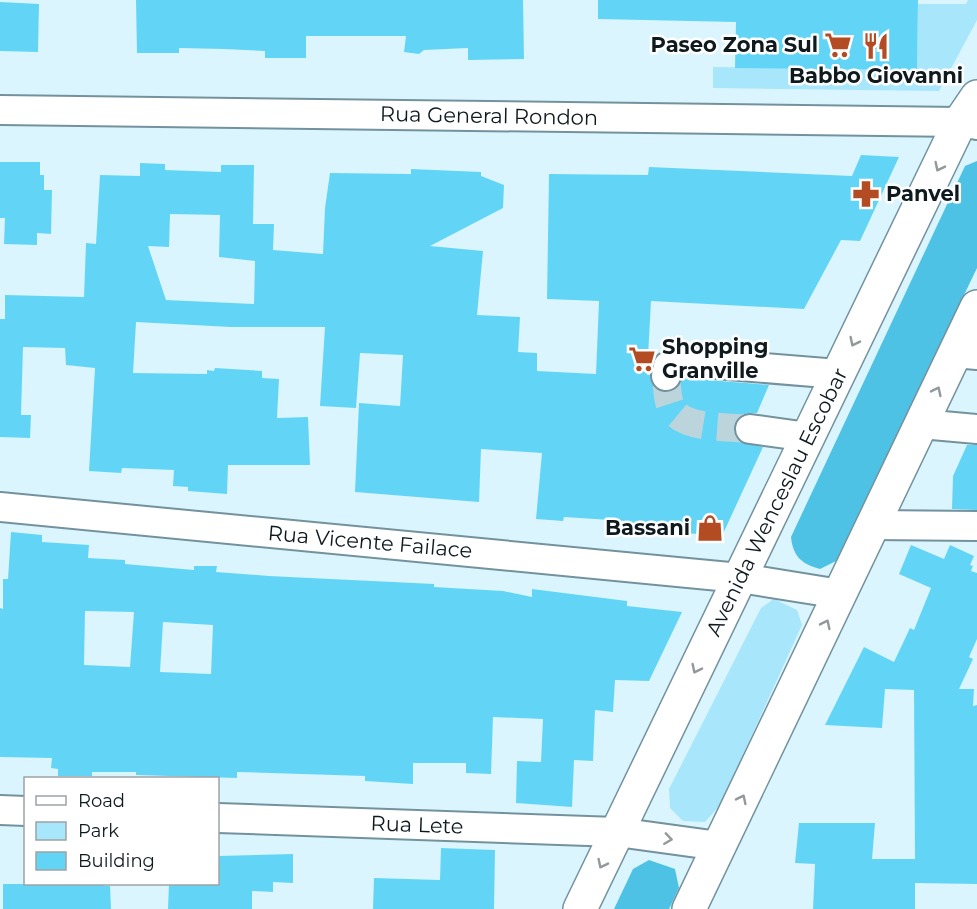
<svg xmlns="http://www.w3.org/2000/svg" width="977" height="909" font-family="Montserrat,sans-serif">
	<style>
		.green { fill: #a7e6fb }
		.forest { fill: #4dc2e4 }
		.building { fill: #62d5f7; fill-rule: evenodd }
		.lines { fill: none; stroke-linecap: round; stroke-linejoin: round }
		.minor-tunnel { stroke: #bcd4dc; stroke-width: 28; stroke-dasharray: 28 14; stroke-linecap: butt }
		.minor-casing { stroke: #73929d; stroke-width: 32 }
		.major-casing { stroke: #73929d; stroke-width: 36 }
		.minor { stroke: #fff; stroke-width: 28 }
		.major { stroke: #fff; stroke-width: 33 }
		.oneway { stroke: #93989a }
		.labels { text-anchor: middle; stroke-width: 5; stroke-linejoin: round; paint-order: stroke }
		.poi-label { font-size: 21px; font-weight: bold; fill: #0e1a1e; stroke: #fff; text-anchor: end }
		.street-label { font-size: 21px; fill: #0e1a1e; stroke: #fff }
	</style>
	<rect width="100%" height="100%" fill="#dbf5fe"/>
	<!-- green -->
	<g class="green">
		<polygon points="968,0 977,0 977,20 939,91 713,88 713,67 917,70 918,4 966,4"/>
		<polygon points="774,599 797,610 802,625 720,805 705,822 683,821 670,808 669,789 761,608"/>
	</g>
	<!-- forest -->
	<g class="forest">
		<path d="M 977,161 L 977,268 L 836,561 L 820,569 C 802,564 793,557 791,537 L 965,166 Z"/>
		<polygon points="649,860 675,869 679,888 669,909 614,909 633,869"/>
	</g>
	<!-- building -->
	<g class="building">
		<polygon points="136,0 523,0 524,59 468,60 468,48 424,50 419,54 404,52 406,36 306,36 306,58 265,58 265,51 224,49 179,48 179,53 137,53"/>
		<polygon points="598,0 918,0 917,70 735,68 736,22 598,19"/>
		<polygon points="0,2 39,4 38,52 0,51"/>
		<path d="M 861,155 L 899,157 L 860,241 L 841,240 L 804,309 L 651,301 L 647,375 L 650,375 L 656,389 L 663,392 L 672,391 L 679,386 L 682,378 L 769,385 L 757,413 L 743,414 L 734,426 L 735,435 L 740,442 L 763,447 L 722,536 L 623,528 L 626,521 L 564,517 L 563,521 L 536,519 L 542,453 L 481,449 L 479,502 L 355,492 L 359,403 L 400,406 L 403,355 L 360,353 L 356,408 L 320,406 L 325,327 L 231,327 L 136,322 L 133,373 L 207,374 L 207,370 L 214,371 L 215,368 L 262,371 L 262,378 L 279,379 L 277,418 L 308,417 L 310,465 L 228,465 L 227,494 L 188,491 L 188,487 L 173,486 L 174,470 L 122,468 L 121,473 L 89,471 L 95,368 L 66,365 L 65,348 L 23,347 L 21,415 L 31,415 L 30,438 L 0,437 L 0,319 L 5,319 L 5,295 L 84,297 L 86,243 L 96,244 L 100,175 L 140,176 L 140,163 L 165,164 L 165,170 L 221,172 L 221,165 L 254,165 L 253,224 L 274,224 L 273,250 L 323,254 L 325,208 L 330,173 L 411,174 L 411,169 L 481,172 L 481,176 L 504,185 L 503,208 L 430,246 L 483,251 L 477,315 L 520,317 L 518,352 L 537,353 L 537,371 L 596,374 L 599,301 L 547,299 L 549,174 L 648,175 L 649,167 L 852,176 ZM 170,214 L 220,215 L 219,257 L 255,261 L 254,304 L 166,300 L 148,246 L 169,247 Z"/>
		<polygon points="0,162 40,162 40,175 44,175 44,190 52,190 51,234 37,233 37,245 4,244 5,218 0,218"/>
		<polygon points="967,445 977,445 977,510 952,509 953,476"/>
		<path d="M 11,532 L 42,535 L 42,542 L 89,545 L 88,558 L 125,560 L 125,564 L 194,570 L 194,566 L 217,566 L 216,572 L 269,576 L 434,584 L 434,587 L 503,591 L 532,597 L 532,589 L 627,601 L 627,606 L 682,612 L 649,681 L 615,680 L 613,712 L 595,710 L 593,761 L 574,760 L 572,807 L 516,803 L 517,761 L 541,762 L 543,719 L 493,717 L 491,774 L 466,773 L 466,763 L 413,763 L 413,784 L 365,781 L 365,776 L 237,772 L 237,778 L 136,775 L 136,772 L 92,772 L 92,776 L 58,776 L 58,769 L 51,768 L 52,758 L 0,757 L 0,608 L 3,609 L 3,579 L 8,579 ZM 85,611 L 134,612 L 130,667 L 84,665 ZM 163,622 L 213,625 L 211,674 L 160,672 Z"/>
		<polygon points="911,545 944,559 950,545 974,556 970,565 973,566 971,571 977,573 977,639 969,657 973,659 959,689 974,689 973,706 977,705 977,884 915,883 915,909 813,909 815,864 795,863 799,823 875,823 872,859 915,859 914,690 885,689 882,728 825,725 864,647 894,662 910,628 914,630 931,588 899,574"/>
		<polygon points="441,848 495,850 494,909 373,909 374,878 440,880"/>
		<polygon points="293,854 293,883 273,882 273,892 252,891 252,909 168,909 169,884 218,884 218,856"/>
		<polygon points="3,884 104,884 104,886 110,886 111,909 3,909"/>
	</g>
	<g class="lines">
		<!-- minor-tunnel -->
		<path class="minor-tunnel" d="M 666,376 C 667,385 667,401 672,409 C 685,430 727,426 750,429"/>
		<defs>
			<g id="minor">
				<polyline points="0,110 960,122 977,125"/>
				<polyline points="955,353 977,355"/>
				<polyline points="666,376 668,366 678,361 838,374"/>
				<polyline points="921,424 977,429"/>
				<polyline points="750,429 808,437"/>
				<polyline points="0,507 740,578 840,594"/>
				<polyline points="873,525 977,526"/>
				<polyline points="0,810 26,811"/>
				<polyline points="218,818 617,832 719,846"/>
			</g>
			<g id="major">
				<polyline points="580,909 960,122 977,97"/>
				<polyline points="689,909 977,307"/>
			</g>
		</defs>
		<!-- minor casing -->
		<use href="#minor" class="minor-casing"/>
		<!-- major casing -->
		<use href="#major" class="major-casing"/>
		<!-- minor -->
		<use href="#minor" class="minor"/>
		<!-- major -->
		<use href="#major" class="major"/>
	</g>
	<!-- one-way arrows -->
	<defs><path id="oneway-chevron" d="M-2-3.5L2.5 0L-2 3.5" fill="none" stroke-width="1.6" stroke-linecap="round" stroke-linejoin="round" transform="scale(1.5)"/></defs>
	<g class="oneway">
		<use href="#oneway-chevron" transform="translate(939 167) rotate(116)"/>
		<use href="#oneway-chevron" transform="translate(854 342) rotate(116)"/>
		<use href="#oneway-chevron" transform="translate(937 391) rotate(-64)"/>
		<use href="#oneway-chevron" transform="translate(826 624) rotate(-64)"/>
		<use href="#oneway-chevron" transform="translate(696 669) rotate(116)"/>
		<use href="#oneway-chevron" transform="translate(742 799) rotate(-64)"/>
		<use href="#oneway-chevron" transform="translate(668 839) rotate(8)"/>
		<use href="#oneway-chevron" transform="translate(602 864) rotate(116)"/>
	</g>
	<!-- icons -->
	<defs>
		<symbol id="supermarket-bare" viewBox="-9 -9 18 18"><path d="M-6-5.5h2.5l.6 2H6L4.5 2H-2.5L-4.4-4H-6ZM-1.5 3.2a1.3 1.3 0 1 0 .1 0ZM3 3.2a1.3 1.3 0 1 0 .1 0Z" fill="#b34c23" stroke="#fff" stroke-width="2.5" paint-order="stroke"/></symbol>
		<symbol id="restaurant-bare" viewBox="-9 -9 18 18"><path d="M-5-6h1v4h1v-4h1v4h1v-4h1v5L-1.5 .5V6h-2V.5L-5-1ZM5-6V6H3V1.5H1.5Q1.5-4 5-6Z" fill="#b34c23" stroke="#fff" stroke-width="2.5" paint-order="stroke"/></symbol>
		<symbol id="pharmacy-bare" viewBox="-9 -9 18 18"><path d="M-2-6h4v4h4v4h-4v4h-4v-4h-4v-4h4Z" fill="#b34c23" stroke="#fff" stroke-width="2.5" paint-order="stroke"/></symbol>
		<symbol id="shop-bare" viewBox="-9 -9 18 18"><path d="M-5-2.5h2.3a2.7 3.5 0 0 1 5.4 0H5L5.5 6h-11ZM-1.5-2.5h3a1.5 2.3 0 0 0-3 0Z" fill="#b34c23" stroke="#fff" stroke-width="2.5" paint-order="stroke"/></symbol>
	</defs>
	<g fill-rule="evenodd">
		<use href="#supermarket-bare" x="819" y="26" width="38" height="38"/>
		<use href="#restaurant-bare" x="857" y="27" width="38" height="38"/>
		<use href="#pharmacy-bare" x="847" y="175" width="38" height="38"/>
		<use href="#supermarket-bare" x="623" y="340" width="38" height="38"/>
		<use href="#shop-bare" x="691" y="509" width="38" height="38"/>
	</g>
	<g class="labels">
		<!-- poi labels -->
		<g class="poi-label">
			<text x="818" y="52">Paseo Zona Sul</text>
			<text x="876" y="83" text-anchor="middle">Babbo Giovanni</text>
			<text x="886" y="201" text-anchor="start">Panvel</text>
			<text x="662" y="354" text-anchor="start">Shopping<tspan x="662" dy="24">Granville</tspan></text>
			<text x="690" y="535">Bassani</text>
		</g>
		<!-- street labels -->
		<g class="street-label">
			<text transform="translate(489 116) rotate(1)" y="7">Rua General Rondon</text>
			<text transform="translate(777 502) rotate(-64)" y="7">Avenida Wenceslau Escobar</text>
			<text transform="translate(370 542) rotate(5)" y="7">Rua Vicente Failace</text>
			<text transform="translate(417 825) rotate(2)" y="7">Rua Lete</text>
		</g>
	</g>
	<!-- legend -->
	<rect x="24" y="777" width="195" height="108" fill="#ffffff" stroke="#9fa3a5" stroke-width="1.5"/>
	<rect x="36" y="796" width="30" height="9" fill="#ffffff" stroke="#9fa3a5" stroke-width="1.5"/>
	<text x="78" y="807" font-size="18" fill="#0e1a1e">Road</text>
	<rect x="36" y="822" width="30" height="18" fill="#a7e6fb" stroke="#9fa3a5" stroke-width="1.5"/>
	<text x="78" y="837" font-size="18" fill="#0e1a1e">Park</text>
	<rect x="36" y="852" width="30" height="18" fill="#62d5f7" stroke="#9fa3a5" stroke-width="1.5"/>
	<text x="78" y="867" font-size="18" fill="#0e1a1e">Building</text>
</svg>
